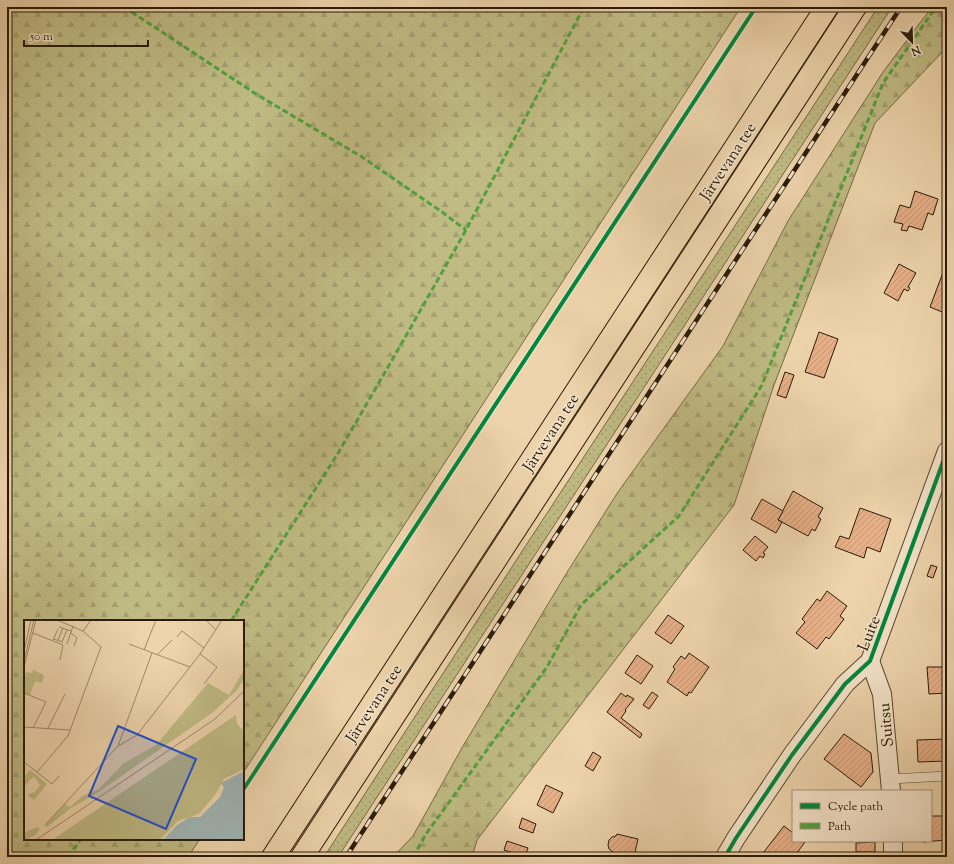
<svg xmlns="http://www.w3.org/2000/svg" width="954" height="864" font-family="'Sorts Mill Goudy',serif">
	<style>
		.grass { fill: url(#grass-dots); stroke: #746b46 }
		.forest { fill: url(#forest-firs); stroke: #746b46 }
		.building { fill: url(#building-hatch); stroke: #291b08 }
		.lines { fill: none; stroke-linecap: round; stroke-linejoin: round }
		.service-casing { stroke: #5a4931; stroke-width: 10 }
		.minor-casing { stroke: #5a4931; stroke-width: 20 }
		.trunk-casing { stroke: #291b08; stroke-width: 24 }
		.service { stroke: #f4e3c9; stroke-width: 9 }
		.minor { stroke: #f4e3c9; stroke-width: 18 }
		.trunk { stroke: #eed4ac; stroke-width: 22 }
		.rail-casing { stroke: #291b08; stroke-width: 4.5 }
		.rail { stroke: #f4e3c9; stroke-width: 3; stroke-dasharray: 9; stroke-linecap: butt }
		.quiet { stroke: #51a13e; stroke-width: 3; stroke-dasharray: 6 3; stroke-linecap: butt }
		.cycleway-casing { stroke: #f4e3c9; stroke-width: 6 }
		.cycleway { stroke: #00873e; stroke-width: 4 }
		.labels { text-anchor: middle; stroke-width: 3; stroke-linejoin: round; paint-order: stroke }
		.street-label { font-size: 16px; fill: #291b08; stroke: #f4e3c9 }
		.inset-road { fill: none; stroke: #9f8a6a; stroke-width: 1 }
		.view { fill: #1d4ed8; fill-opacity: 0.15; stroke: #1d4ed8; stroke-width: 2 }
		.inset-edge { fill: none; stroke: #291b08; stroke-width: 2 }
	</style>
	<defs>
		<pattern id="grass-dots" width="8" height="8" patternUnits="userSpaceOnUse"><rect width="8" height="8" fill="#c0bb84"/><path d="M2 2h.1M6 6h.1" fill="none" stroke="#a5a070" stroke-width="1.8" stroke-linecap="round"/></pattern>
		<pattern id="forest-firs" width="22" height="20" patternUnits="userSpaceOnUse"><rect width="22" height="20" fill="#c0bb84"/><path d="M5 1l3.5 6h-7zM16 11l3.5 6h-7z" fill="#a5a070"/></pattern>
		<pattern id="building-hatch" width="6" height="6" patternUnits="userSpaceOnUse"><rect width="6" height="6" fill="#e6b089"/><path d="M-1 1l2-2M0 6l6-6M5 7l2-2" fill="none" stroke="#c59775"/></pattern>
	</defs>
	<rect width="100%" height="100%" fill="#eed4ac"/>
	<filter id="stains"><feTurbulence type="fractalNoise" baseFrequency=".005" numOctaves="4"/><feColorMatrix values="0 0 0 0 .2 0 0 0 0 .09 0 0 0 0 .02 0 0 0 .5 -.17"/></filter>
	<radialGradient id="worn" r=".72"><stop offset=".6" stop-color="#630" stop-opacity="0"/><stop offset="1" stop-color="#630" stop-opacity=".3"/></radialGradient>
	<!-- grass -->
	<polygon class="grass" points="878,7 892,7 338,857 324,857 521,553"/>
	<!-- forest -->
	<g class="forest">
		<polygon points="7,7 741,7 243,773 243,621 25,621 25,839 200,839 188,857 7,857"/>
		<polygon points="932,7 947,7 947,47 875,123 774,385 734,505 477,840 472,857 393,857 413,836 463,746 566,574 618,492 723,346 788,221 883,72"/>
	</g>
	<!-- building -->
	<g class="building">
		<polygon points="915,191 938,199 933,215 928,213 922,230 909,226 907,231 901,230 903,224 894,222 900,205 910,208"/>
		<polygon points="947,262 947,314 930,307"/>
		<polygon points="899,264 916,273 908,287 910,288 908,291 904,289 898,301 884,293"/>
		<polygon points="819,332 838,339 824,378 805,372"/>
		<polygon points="785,372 794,375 786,398 777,395"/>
		<polygon points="793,491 823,508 818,517 821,519 815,531 812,529 808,536 778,520"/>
		<polygon points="762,499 783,511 778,520 782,522 776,533 751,519"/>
		<polygon points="860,508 891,519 880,552 867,547 864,558 835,547 840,536 849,539"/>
		<polygon points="755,536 768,547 763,553 765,554 763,558 760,556 756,561 743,550"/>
		<polygon points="931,565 937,567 933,578 927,576"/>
		<polygon points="827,591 847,606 840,616 844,619 829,639 826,637 817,649 796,633 805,622 802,619 817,599 820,601"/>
		<polygon points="668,615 684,626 671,644 655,633"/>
		<polygon points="689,653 709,667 691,693 689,692 687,696 667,682 675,669 673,667 681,656 685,659"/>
		<polygon points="637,655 653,666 641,684 625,673"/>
		<polygon points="927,667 947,667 947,693 929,694"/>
		<polygon points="652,692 658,696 649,709 643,705"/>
		<polygon points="621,693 626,697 627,695 634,699 625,710 626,711 621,718 642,734 640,738 607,712"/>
		<polygon points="844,734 871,753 873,772 861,787 824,759"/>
		<polygon points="947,739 947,761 918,762 917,740"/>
		<polygon points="593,752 601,757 593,771 585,766"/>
		<polygon points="546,785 563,793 553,813 537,805"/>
		<polygon points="931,816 945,816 946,840 923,842 931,841"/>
		<polygon points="522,818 536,824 533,833 519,828"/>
		<polygon points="784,826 793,833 793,841 805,842 794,857 760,857"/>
		<polygon points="617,834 638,839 634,857 612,857 613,852 609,849 608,845 609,840 612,837 616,836"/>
		<polygon points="507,841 528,848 525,857 504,850"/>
		<polygon points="875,842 875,852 856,852 856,843"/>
		<polygon points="947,855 947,857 928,857"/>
	</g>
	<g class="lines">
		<defs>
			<polyline id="service" points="890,779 947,776"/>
			<g id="minor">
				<polyline points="870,661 882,694 891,791"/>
				<polyline points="893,841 893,857"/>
				<polyline points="725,857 736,838 792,755 845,684 870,661 947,451"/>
			</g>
			<g id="trunk">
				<polyline points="273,857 827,7"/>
				<polyline points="302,857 855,7"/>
			</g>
		</defs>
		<!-- service casing -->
		<use href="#service" class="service-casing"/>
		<!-- minor casing -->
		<use href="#minor" class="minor-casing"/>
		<!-- trunk casing -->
		<use href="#trunk" class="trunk-casing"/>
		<!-- service -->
		<use href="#service" class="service"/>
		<!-- minor -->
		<use href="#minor" class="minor"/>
		<!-- trunk -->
		<use href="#trunk" class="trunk"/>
		<defs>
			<polyline id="rail" points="346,857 901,7"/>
		</defs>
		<!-- rail casing -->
		<use href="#rail" class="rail-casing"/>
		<!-- rail -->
		<use href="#rail" class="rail"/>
		<!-- quiet -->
		<g class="quiet">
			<polyline points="124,7 256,94 362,157 442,212 466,230"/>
			<polyline points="231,621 337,455 399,348 466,230 584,7"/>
			<polyline points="68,857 81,839"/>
			<polyline points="413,857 426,834 547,667 581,605 679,516 762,385 883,83 936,7"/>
		</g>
		<defs>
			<g id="cycleway">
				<polyline points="243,790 756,7"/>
				<polyline points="725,857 736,838 792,755 845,684 870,661 947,451"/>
			</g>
		</defs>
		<!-- cycleway casing -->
		<use href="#cycleway" class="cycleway-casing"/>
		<!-- cycleway -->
		<use href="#cycleway" class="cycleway"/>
	</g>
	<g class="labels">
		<!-- street labels -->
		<g class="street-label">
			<text transform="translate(727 161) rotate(-57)" y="6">Järvevana tee</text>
			<text transform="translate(550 432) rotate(-57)" y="6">Järvevana tee</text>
			<text transform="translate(868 633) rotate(-69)" y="6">Luite</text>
			<text transform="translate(373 703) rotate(-57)" y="6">Järvevana tee</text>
			<text transform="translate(885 725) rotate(-95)" y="6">Suitsu</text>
		</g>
	</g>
	<!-- overview -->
	<g transform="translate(24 620)">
		<rect width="220" height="220" fill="#eed4ac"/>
		<path d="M 9,50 L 20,55 L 18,63 L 12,61 L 10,64 L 6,75 L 0,74 L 0,60 L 2,52 L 8,53 ZM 6,150 L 23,164 L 10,180 L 4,176 L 5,174 L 12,171 L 16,165 L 10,156 L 0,167 L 0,157 Z" fill="#c0bb84"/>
		<path d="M 220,50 L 220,59 L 213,70 L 188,93 L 73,173 L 47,188 L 23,207 L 21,205 L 41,184 L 46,187 L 59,176 L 75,169 L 100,143 L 132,125 L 184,63 L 205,75 ZM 212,95 L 213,104 L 220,111 L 220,149 L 200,159 L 191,175 L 175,194 L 154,201 L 136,220 L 28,220 ZM 13,207 L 16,209 L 11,215 L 0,220 L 0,213 Z" fill="#c0bb84"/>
		<path d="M 220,151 L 220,220 L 139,220 L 153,205 L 166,197 L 176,197 L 196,177 L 200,167 L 197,163 Z" fill="#a0b5b6"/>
		<path class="inset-road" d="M 182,0 L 192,10M 35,7 L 47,11M 59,11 L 67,0M 9,13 L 39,25 L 36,40M 47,13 L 53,18 L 50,26M 153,17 L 158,11 L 180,28M 30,19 L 38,22 L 43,10M 29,20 L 34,9M 34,20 L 39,8M 43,24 L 49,6M 105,24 L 166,47M 120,30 L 132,0M 0,31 L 7,0M 176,34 L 193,47 L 180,64M 133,35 L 148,20M 0,41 L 10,0M 0,47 L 12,0M 0,73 L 22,82 L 9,108M 0,107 L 46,110M 24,108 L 41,74M 94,126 L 128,33M 0,142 L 28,164 L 35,156M 13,152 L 44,116 L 77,27 L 59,11 L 33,0M 21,205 L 94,126 L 113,115 L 176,34 L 198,0M 12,220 L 191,99 L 220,71"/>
		<path class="view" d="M 94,106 L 172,139 L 142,209 L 65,176 Z"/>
		<rect width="220" height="220" class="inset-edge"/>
	</g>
	<!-- margin -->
	<rect width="954" height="864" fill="none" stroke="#eed4ac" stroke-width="24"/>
	<rect x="8" y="8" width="938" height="848" fill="none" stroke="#291b08" stroke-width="2"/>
	<rect x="12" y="12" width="930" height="840" fill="none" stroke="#291b08"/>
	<!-- legend -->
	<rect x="792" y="790" width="140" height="52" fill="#f4e3c9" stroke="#a3937c"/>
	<rect x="800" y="803" width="20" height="6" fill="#00873e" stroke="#a3937c"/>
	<text x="828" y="810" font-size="12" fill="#291b08">Cycle path</text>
	<rect x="800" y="823" width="20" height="6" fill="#51a13e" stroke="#a3937c"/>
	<text x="828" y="830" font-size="12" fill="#291b08">Path</text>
	<!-- north arrow -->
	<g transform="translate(912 42) rotate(157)" stroke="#f4e3c9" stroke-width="3" paint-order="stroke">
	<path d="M0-3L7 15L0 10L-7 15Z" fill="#291b08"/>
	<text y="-6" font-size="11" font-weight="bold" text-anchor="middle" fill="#291b08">N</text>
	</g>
	<!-- scale -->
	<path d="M24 40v6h124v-6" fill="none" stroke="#291b08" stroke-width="2"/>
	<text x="30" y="40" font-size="12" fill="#291b08" stroke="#f4e3c9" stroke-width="3" paint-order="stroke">50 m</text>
	<rect width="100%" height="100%" filter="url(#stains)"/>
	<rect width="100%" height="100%" fill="url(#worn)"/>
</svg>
